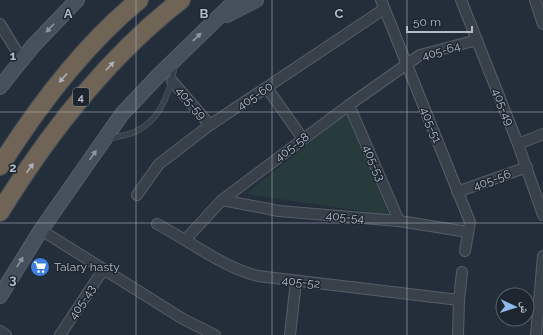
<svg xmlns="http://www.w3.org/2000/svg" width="543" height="335" font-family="Raleway,'Noto Naskh Arabic',sans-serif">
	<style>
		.park { fill: #273b3c }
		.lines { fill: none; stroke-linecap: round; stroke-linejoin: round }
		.lane-casing { stroke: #565e68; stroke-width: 6 }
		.street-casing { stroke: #565e68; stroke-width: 12 }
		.secondary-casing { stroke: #565e68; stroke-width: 16 }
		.highway-casing { stroke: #434b55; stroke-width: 20 }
		.lane { stroke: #38404a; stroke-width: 5 }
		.street { stroke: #38404a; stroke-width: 10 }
		.secondary { stroke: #46505d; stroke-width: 14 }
		.highway { stroke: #6f6456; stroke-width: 18 }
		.oneway { fill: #8d96a1 }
		.oneway2 { fill: #acb2bb }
		.grid { fill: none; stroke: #b3bbc6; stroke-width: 1; stroke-opacity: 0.55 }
		.labels { text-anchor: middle; stroke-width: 3; stroke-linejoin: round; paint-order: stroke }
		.shield { fill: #1d252f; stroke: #868e99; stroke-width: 1 }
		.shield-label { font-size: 11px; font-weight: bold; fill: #b3bbc6 }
		.street-label { font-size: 12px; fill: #b3bbc6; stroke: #1d252f }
		.poi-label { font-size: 12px; fill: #b3bbc6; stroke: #1d252f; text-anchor: start }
		.grid-label { font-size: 13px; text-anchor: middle; font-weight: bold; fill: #b3bbc6; stroke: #1d252f; stroke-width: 3; stroke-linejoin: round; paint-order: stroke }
	</style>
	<rect width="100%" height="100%" fill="#242e3a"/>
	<!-- park -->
	<polygon class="park" points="347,113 389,215 246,194"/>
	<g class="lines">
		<defs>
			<path id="lane" d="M 108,139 C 117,137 127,135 135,132 C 162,120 171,89 175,64"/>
			<g id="street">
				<polyline points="381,0 470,222 465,251"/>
				<polyline points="461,0 518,144 543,215"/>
				<polyline points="535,0 543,24"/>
				<polyline points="0,24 22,60"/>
				<polyline points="172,81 210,125"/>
				<polyline points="267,88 303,139"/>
				<polyline points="349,105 399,221"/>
				<polyline points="518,144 543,134"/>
				<polyline points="457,192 527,167"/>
				<polyline points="137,195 159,164 210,125 384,9"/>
				<polyline points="222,200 279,211 399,221 468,232"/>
				<path d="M 157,224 C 190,241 222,267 258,276 L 459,300"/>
				<polyline points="41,230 183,319 215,335"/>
				<polyline points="186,239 222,200 349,105 420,55 477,40"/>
				<polyline points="0,331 6,335"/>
				<polyline points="60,335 103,270"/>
				<polyline points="290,335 296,281"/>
				<polyline points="458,335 459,300 462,272"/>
				<polyline points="536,335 543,256"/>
			</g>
			<g id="secondary">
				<polyline points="227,15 256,0"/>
				<polyline points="0,87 33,46 77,0"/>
				<polyline points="0,296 41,230 122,114 158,76 236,0"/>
			</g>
			<g id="highway">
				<path d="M 0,166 C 38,106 84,45 139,0"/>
				<path d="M 0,212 C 48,134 109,56 181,0"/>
			</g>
		</defs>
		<!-- lane casing -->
		<use href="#lane" class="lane-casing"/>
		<!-- street casing -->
		<use href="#street" class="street-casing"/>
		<!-- secondary casing -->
		<use href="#secondary" class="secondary-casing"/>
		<!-- highway casing -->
		<use href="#highway" class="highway-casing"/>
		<!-- lane -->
		<use href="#lane" class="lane"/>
		<!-- street -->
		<use href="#street" class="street"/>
		<!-- secondary -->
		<use href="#secondary" class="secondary"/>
		<!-- highway -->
		<use href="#highway" class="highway"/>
	</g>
	<!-- one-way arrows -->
	<defs><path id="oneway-solid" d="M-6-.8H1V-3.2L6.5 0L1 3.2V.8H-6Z"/></defs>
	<g class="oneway">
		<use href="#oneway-solid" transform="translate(50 28) rotate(134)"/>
		<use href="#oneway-solid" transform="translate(197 37) rotate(-44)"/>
		<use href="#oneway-solid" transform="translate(93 155) rotate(-55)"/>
		<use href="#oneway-solid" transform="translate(20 262) rotate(-58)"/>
	</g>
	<g class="oneway2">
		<use href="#oneway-solid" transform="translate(110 66) rotate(-46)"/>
		<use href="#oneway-solid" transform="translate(63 78) rotate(131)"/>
		<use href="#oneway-solid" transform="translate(30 168) rotate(-55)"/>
	</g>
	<!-- grid -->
	<path class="grid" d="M 136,0 L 136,335M 272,0 L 272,335M 407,0 L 407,335M 0,112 L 543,112M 0,223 L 543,223"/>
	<!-- icons -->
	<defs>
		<symbol id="supermarket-disc" viewBox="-11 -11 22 22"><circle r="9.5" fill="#3f7fe0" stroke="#1d252f"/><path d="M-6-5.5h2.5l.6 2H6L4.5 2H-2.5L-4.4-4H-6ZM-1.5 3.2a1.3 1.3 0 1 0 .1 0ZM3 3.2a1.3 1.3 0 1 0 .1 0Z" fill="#fff"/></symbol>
	</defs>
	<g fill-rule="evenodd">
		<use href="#supermarket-disc" x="29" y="256" width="22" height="22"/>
	</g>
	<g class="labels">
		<!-- shield labels -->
		<rect class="shield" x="73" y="88" width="16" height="18" rx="3"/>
		<g class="shield-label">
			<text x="81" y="101">4</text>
		</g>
		<!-- street labels -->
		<g class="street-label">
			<text transform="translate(441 51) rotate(-16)" y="4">405-64</text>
			<text transform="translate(255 96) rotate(-34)" y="4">405-60</text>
			<text transform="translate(191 103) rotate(49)" y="4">405-59</text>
			<text transform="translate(503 107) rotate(68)" y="4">405-49</text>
			<text transform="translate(431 125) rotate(68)" y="4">405-51</text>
			<text transform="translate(292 147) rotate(-37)" y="4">405-58</text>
			<text transform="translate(374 163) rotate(67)" y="4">405-53</text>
			<text transform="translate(492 180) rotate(-20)" y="4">405-56</text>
			<text transform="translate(345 217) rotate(5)" y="4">405-54</text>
			<text transform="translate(301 282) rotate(6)" y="4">405-52</text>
			<text transform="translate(82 302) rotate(-57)" y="4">405-43</text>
		</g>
		<!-- poi labels -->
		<g class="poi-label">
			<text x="54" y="271">Talary hasty</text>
		</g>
	</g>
	<g class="grid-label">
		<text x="68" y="18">A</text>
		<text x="204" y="18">B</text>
		<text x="339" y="18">C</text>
		<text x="13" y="60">1</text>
		<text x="13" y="172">2</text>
		<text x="13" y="284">3</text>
	</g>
	<!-- north arrow -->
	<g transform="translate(515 307) rotate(94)"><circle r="19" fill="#1d252f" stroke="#59616b"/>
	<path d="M0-3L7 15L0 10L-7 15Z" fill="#8fb8ef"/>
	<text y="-6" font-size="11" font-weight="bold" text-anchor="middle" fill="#b3bbc6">ش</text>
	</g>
	<!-- scale -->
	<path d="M407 26v6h65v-6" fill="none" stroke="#b3bbc6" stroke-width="2"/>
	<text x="413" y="26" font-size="12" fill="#b3bbc6" stroke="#1d252f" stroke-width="3" paint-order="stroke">50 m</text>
</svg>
